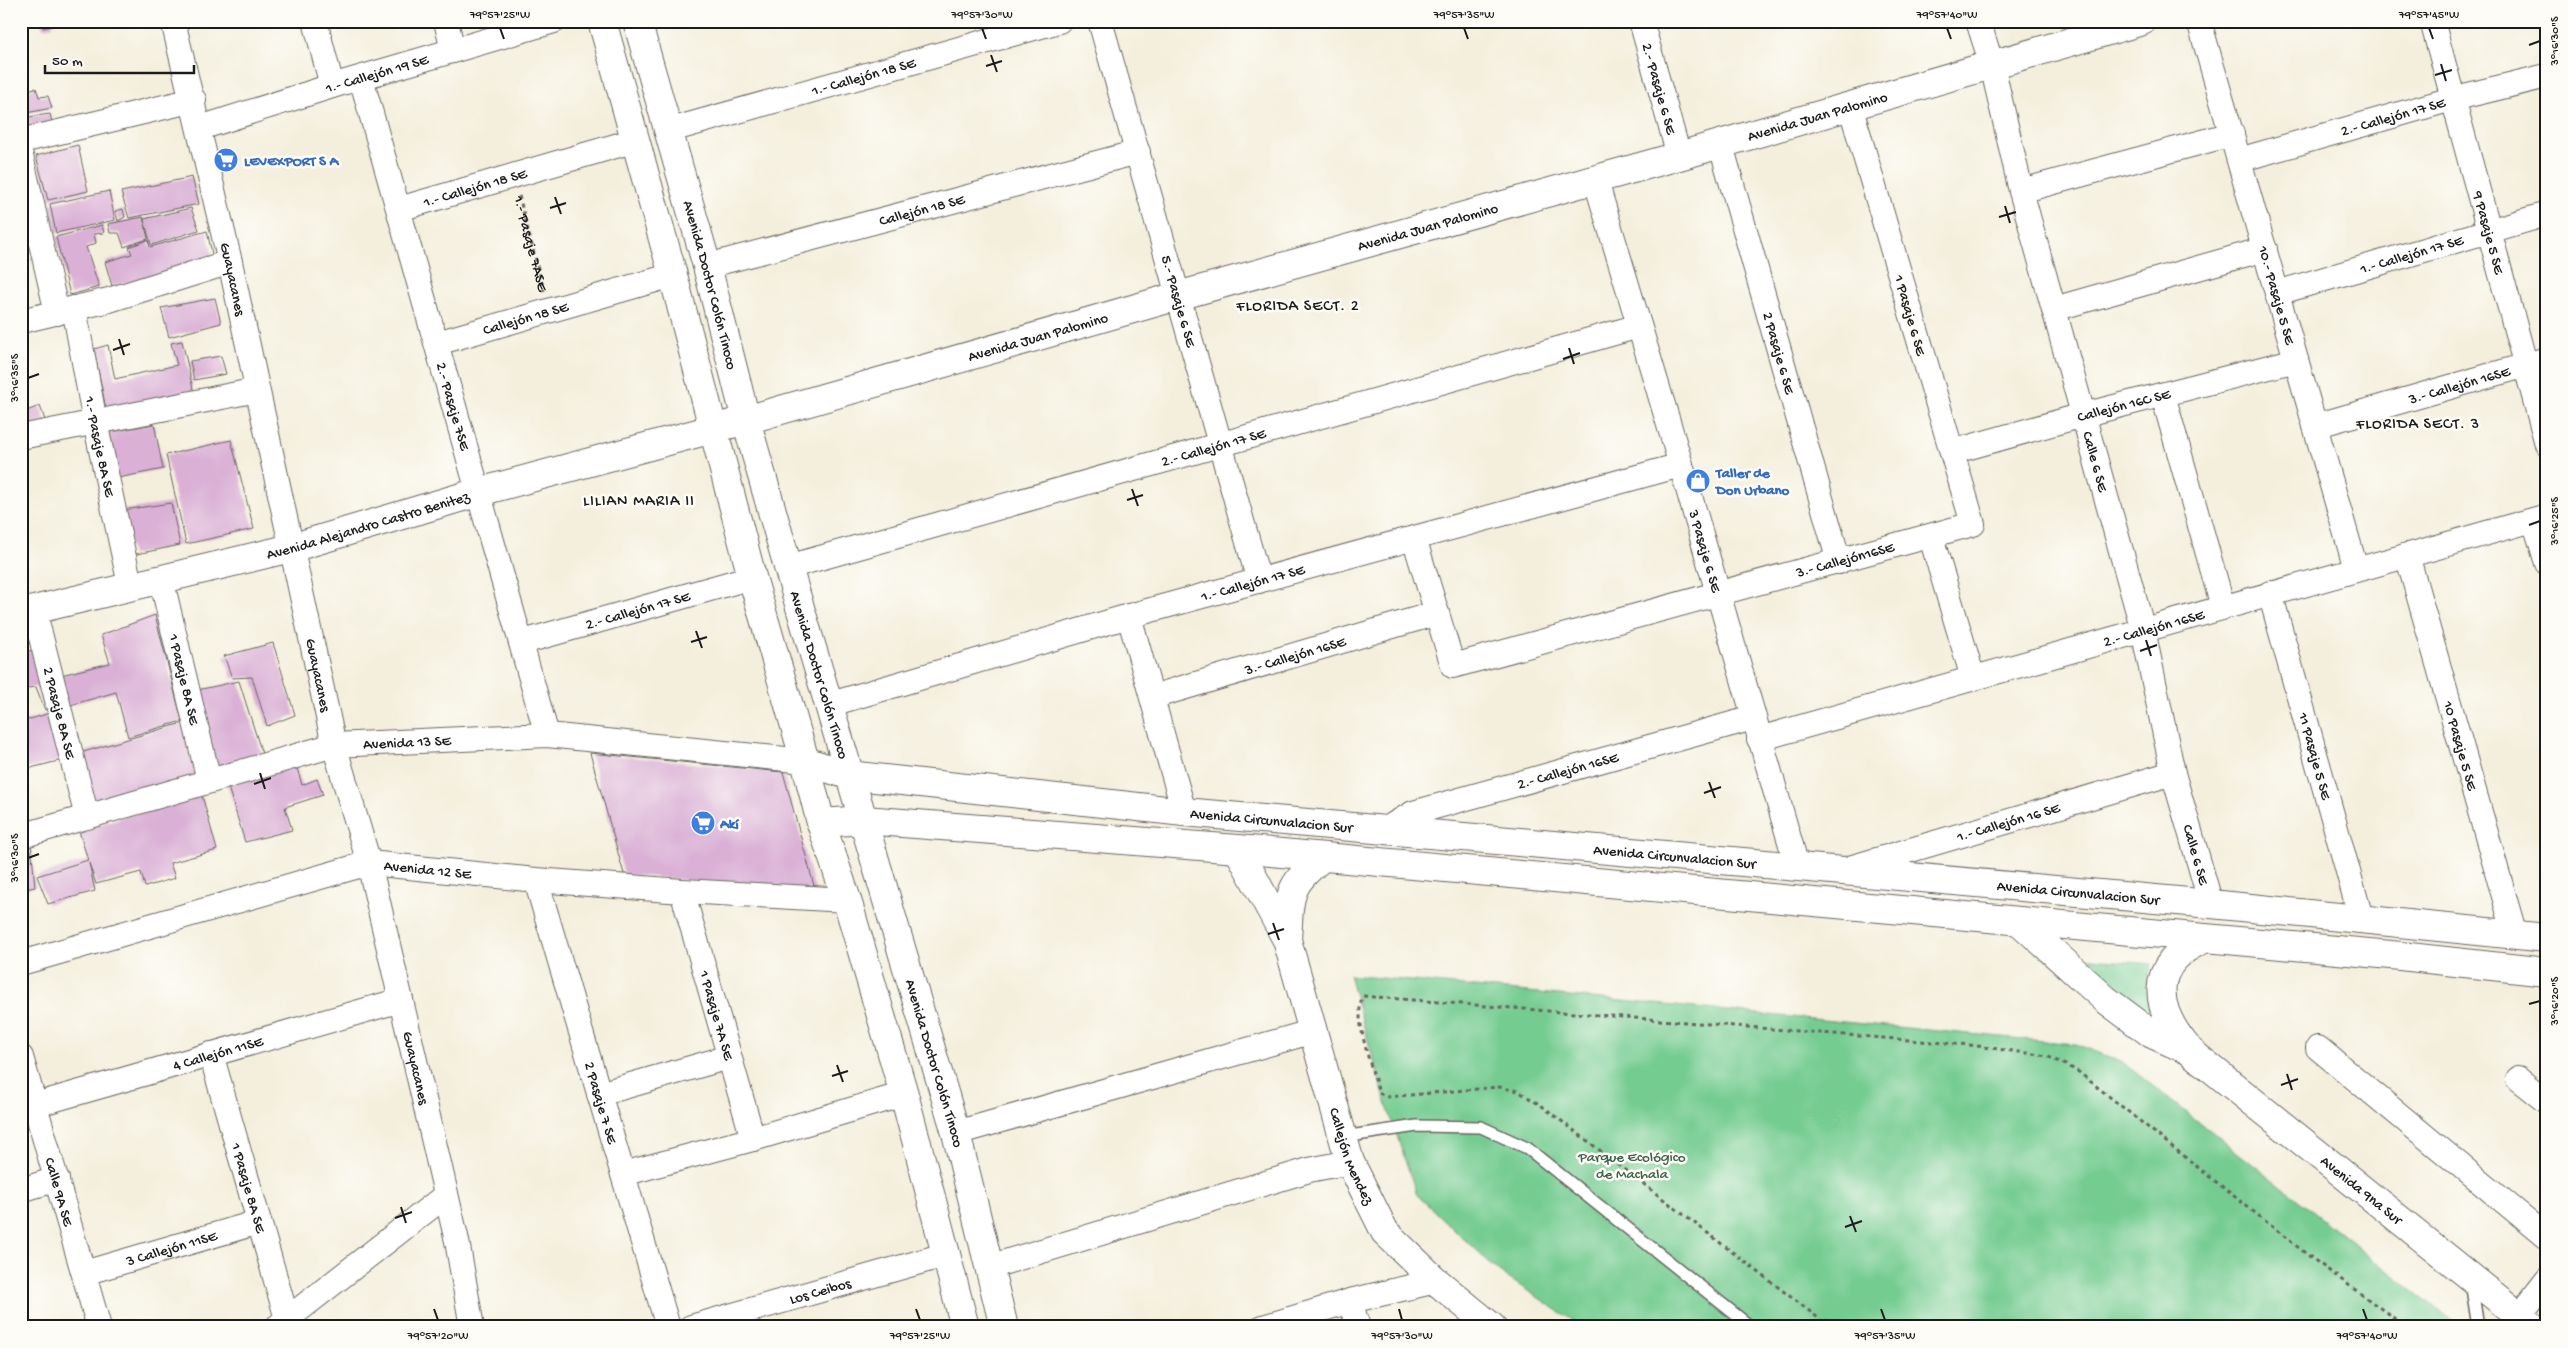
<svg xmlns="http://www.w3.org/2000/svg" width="2568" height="1348" font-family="'Gochi Hand',sans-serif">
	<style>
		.green { fill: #74cc91; stroke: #487456 }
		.building { fill: #dab0d6 }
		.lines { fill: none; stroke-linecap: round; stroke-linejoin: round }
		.lane-casing { stroke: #686660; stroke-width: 14 }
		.street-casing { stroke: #686660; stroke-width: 26 }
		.secondary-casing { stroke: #686660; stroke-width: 30 }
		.path { stroke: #686660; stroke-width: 3; stroke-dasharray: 4 4; stroke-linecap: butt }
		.lane { stroke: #fff; stroke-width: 11 }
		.street { stroke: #fff; stroke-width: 24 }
		.secondary { stroke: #fff; stroke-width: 28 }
		.ticks { fill: none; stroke: #1c1c1c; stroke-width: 2 }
		.labels { text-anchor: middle; stroke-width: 5; stroke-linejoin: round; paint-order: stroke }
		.street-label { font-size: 15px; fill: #1c1c1c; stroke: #fdfcf7 }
		.shop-label { font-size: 15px; font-weight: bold; fill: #366cbe; stroke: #fdfcf7; text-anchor: start }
		.park-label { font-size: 15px; fill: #3f624b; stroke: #fdfcf7 }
		.neighbourhood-label { font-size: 16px; letter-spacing: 1px; fill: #1c1c1c; stroke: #fdfcf7 }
		.neatline { fill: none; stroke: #1c1c1c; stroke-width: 2 }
		.ticks-label { font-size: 12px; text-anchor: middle; fill: #1c1c1c }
	</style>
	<rect width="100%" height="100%" fill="#fdfcf7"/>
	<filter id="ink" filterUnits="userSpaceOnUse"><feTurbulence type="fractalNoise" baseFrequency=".02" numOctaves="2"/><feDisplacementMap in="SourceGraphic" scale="10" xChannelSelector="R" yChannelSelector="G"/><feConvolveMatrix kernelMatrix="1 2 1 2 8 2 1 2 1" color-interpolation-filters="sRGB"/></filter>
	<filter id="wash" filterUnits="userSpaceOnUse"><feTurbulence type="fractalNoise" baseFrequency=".0096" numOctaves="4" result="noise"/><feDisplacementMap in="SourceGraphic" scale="20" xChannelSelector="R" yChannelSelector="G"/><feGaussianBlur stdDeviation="1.12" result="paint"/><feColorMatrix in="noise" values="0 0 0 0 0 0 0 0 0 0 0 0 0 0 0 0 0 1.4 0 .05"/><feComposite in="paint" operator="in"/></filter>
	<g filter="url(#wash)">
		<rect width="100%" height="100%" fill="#f4efdd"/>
		<!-- green -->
		<g class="green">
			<polygon points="2081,958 2152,964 2145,985 2150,1007 2143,1013"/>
			<polygon points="1349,975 2075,1044 2121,1061 2460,1327 1583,1327 1499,1272 1417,1195 1386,1103"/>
		</g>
		<g id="blocks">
			<!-- building -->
			<g class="building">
				<polygon points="40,21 52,21 53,26 43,28"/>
				<polygon points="36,88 39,97 48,96 52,108 21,114 21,91"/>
				<polygon points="50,114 53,126 21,132 21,118"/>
				<polygon points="78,145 88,191 48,200 36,156"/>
				<polygon points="192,177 199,204 129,218 121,192"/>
				<polygon points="109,191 115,220 56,233 50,204"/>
				<polygon points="191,208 199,230 151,245 144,219"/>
				<polygon points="123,209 125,217 118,221 115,211"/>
				<polygon points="143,217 148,239 124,247 119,233 110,233 108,224"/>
				<polygon points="102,225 104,233 94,234 96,243 86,247 99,287 70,295 56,237"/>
				<polygon points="207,231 214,263 112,286 105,262 132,254 129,247 148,240 150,247"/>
				<polygon points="215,298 221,323 169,337 161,308"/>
				<polygon points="182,341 194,393 106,409 94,349 108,345 115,379 177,365 171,343"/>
				<polygon points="221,356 226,374 194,380 190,361"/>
				<polygon points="40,406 46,423 27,428 21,413"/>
				<polygon points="154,424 163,469 113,479 104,433"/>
				<polygon points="231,440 254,529 186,544 166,455"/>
				<polygon points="171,503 180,545 132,555 123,510"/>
				<polygon points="155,615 182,721 128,737 116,692 67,706 57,676 110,663 101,635"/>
				<polygon points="273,643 295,715 267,726 252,677 232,678 224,656"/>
				<polygon points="33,650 51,708 45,710 36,687 21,689 21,653"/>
				<polygon points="239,681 263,757 216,771 193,691"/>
				<polygon points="53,712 66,759 23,770 21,722"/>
				<polygon points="186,722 202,781 97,810 80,753"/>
				<polygon points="590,753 783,772 816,893 624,874"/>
				<polygon points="296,765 302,785 317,779 323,795 285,807 292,830 245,842 227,784"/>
				<polygon points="201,792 217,850 170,863 175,878 145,887 141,872 96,884 89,863 95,891 48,904 37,876 88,860 79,831"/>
				<polygon points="31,843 35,887 21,890 21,846"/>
			</g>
		</g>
	</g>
	<g filter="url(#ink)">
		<use href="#blocks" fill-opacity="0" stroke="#686660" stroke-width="1"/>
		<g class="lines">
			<defs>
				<g id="lane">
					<polyline points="1343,1137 1417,1126 1481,1127 1527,1148 1751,1327"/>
					<polyline points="2471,1282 2478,1327"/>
				</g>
				<g id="street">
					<path id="s2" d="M 173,21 L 230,262 L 334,745 L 369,863 L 457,1241 L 472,1327"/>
					<polyline points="315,21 332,86"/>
					<polyline points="446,21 453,51"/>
					<path id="s3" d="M 1100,21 L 1259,581"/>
					<path id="s4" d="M 1641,21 L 1679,156"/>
					<path id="s5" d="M 1978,21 L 1992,65 L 2021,191 L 2143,630 L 2173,773 L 2211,904"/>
					<path id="s6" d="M 2199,21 L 2356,569"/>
					<path id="s7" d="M 2432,21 L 2547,444"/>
					<path id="s8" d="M 361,78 L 547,735"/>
					<path id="s9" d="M 200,128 L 332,86 L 554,21"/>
					<path id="s10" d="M 667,131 L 1059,21"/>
					<polyline points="21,141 194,100"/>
					<path id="s11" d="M 1720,142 L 1839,562"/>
					<polyline points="21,156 57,313"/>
					<path id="s12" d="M 2239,160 L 2452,99 L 2547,76"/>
					<path id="s13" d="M 1595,178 L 1681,465 L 1797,866"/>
					<polyline points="2021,191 2232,134"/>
					<path id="s14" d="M 399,209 L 636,140"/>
					<path id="s15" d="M 707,266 L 1138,152"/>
					<path id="s16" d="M 2277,293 L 2547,214"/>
					<path id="s17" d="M 74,308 L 95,422 L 130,585"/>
					<polyline points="2054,309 2265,249"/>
					<polyline points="21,321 109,300 230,262"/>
					<path id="s18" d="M 437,343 L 673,275"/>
					<polyline points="2163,395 2223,607"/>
					<path id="s19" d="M 2315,426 L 2547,359"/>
					<polyline points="21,437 257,390"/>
					<path id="s20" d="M 1952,452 L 2083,415 L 2296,360"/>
					<polyline points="2534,520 2547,563"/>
					<polyline points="1931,537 1973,678"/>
					<path id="s21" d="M 1414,538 L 1453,666 L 1973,524 L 1850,105"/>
					<path id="s22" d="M 2407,555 L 2515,935"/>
					<path id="s23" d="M 788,567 L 1639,326"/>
					<path id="s24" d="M 161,578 L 209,781"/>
					<path id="s25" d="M 2270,593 L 2361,918"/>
					<path id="s26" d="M 34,610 L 87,817"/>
					<polyline points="1129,616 1184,812"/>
					<path id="s27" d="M 523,642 L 752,577"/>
					<path id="s28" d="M 1152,697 L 1437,613"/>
					<path id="s29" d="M 828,705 L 1129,616 L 1681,465"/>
					<path id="s30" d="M 1759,739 L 2547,516"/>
					<path id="s31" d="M 1384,830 L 1413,813 L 1753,718"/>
					<path id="s32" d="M 21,836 L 334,745 L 547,735 L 805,761"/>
					<path id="s33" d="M 1846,869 L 2173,773"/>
					<path id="s34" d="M 536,880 L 668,1327"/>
					<path id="s35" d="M 682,891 L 753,1139"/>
					<path id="s36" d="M 21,963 L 369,863 L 536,880 L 682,891 L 847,900"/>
					<polyline points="2318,1048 2547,1237"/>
					<path id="s37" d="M 211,1054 L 287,1319"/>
					<path id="s38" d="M 21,1057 L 99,1327"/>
					<polyline points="2518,1079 2547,1102"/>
					<polyline points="599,1094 729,1057"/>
					<path id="s39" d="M 35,1105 L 401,1000"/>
					<polyline points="956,1133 1314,1031"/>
					<polyline points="623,1174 753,1139 904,1094"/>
					<polyline points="21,1190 57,1179"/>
					<polyline points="989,1267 1309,1170 1350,1162"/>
					<path id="s40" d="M 84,1273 L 259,1222"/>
					<polyline points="1350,1301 1358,1327"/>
					<polyline points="2519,1316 2547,1280"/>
					<polyline points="277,1327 446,1195"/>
					<path id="s41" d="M 691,1327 L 948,1254"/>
					<polyline points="1263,1327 1350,1301 1436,1281"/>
				</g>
				<g id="secondary">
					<polyline points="602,21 673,275 752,577 805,761 821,823 847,900 904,1094 965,1327"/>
					<path id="s42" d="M 637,21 L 707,266 L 746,420 L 788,567 L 956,1133 L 1004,1327"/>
					<path id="s43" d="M 21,613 L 291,548 L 479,492 L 746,420 L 1178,296 L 1679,156 L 2142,21"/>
					<path id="s44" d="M 805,761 L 848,775 L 1184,812 L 2211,904 L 2547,938"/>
					<polyline points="821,823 864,820 1238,849 2391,955 2547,972"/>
					<path id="s45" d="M 1238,849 L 1287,940 L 1350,1162 L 1385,1232 L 1436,1281 L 1492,1327"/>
					<polyline points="2020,922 2105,999 2152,1034 2188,1050"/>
					<path id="s46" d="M 2204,939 C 2145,964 2154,1011 2191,1052 L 2533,1327"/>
					<path d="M 1287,940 C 1290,896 1286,886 1323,857"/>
				</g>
			</defs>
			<!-- lane casing -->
			<use href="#lane" class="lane-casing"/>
			<!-- street casing -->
			<use href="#street" class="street-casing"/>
			<!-- secondary casing -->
			<use href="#secondary" class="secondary-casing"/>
			<!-- path -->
			<g class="path">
				<path id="s1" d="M 519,196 L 544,291"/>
				<path d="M 1830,1327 L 1542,1106 L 1518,1091 L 1499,1087 L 1388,1097 L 1379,1093 C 1373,1071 1352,1016 1363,996 L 1970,1045 L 2047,1056 L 2076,1070 L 2309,1256 L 2406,1327"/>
			</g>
			<!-- lane -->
			<use href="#lane" class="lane"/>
			<!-- street -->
			<use href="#street" class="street"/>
			<!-- secondary -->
			<use href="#secondary" class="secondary"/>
		</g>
	</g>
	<!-- ticks -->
	<path class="ticks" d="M 500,28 L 504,39M 982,28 L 986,39M 1464,28 L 1468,39M 1947,28 L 1951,39M 2429,28 L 2433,39M 2529,45 L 2540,41M 991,55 L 997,72M 2441,64 L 2446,81M 986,66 L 1002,61M 2435,75 L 2452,70M 555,197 L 561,214M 2005,206 L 2010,223M 550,208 L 566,203M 1999,217 L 2016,212M 119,339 L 124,355M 1569,348 L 1574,364M 113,350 L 130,344M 1563,359 L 1580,353M 28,378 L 39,374M 1132,489 L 1138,506M 1127,500 L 1143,495M 2529,525 L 2540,521M 696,631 L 702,648M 2146,640 L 2151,656M 691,642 L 707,637M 2140,651 L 2157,645M 260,773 L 265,789M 1709,782 L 1715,798M 254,784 L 271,778M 1704,793 L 1721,787M 28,858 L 39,854M 1273,923 L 1279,940M 1268,934 L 1284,929M 2529,1004 L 2540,1001M 837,1065 L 843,1082M 2287,1074 L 2292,1090M 832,1076 L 848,1071M 2281,1085 L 2298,1079M 401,1207 L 406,1223M 1850,1216 L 1856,1232M 395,1218 L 412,1212M 1845,1227 L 1862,1221M 434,1309 L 438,1320M 916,1309 L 920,1320M 1399,1309 L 1402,1320M 1881,1309 L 1885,1320M 2363,1309 L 2367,1320"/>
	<!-- icons -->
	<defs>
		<symbol id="supermarket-disc" viewBox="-11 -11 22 22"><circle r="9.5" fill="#3f7fe0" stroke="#fdfcf7"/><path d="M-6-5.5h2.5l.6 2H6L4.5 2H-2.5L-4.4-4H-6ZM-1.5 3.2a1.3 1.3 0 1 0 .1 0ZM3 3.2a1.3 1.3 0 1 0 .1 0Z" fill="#fff"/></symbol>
		<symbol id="shop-disc" viewBox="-11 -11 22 22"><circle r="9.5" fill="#3f7fe0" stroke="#fdfcf7"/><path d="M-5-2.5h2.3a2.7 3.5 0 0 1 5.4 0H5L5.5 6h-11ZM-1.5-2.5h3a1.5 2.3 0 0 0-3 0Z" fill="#fff"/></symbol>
	</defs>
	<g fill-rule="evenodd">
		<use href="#supermarket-disc" x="212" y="146" width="28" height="28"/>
		<use href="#shop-disc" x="1684" y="467" width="28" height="28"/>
		<use href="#supermarket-disc" x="689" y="809" width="28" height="28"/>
	</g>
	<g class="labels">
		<!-- street labels -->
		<g class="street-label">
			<text dy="5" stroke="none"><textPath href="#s9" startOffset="185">1.- Callejón 19 SE</textPath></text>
			<text dy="5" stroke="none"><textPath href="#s10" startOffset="204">1.- Callejón 18 SE</textPath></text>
			<text dy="5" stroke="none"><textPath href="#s4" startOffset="70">2.- Pasaje 6 SE</textPath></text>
			<text dy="5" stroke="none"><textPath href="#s43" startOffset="1864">Avenida Juan Palomino</textPath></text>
			<text dy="5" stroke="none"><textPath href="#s12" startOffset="160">2.- Callejón 17 SE</textPath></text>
			<text dy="5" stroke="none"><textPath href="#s14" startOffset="79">1.- Callejón 18 SE</textPath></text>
			<text dy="5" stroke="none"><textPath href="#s15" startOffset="222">Callejón 18 SE</textPath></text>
			<text dy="5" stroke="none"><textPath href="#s43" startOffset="1459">Avenida Juan Palomino</textPath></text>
			<text dy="5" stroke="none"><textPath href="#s7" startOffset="219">9 Pasaje 5 SE</textPath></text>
			<text dy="5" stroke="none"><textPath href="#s1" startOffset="49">1.- Pasaje 7ASE</textPath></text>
			<text dy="5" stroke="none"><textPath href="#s16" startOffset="140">1.- Callejón 17 SE</textPath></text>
			<text dy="5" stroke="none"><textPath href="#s2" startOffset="265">Guayacanes</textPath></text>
			<text dy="5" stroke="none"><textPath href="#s42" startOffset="274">Avenida Doctor Colón Tinoco</textPath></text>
			<text dy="5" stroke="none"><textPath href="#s6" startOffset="285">10.- Pasaje 5 SE</textPath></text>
			<text dy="5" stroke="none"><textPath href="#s3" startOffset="291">5.- Pasaje 6 SE</textPath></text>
			<text transform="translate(1911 315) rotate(74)" y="5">1 Pasaje 6 SE</text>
			<text dy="5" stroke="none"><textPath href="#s18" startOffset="92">Callejón 18 SE</textPath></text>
			<text dy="5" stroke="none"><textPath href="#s43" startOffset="1054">Avenida Juan Palomino</textPath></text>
			<text dy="5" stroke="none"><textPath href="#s11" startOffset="219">2 Pasaje 6 SE</textPath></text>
			<text dy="5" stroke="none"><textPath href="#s19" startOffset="150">3.- Callejón 16SE</textPath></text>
			<text dy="5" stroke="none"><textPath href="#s20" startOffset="178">Callejón 16C SE</textPath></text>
			<text dy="5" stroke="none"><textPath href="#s8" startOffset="341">2.- Pasaje 7SE</textPath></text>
			<text dy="5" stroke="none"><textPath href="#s23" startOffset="442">2.- Callejón 17 SE</textPath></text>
			<text dy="5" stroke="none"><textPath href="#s17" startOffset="141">1.- Pasaje 8A SE</textPath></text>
			<text dy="5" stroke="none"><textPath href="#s5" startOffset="456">Calle 6 SE</textPath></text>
			<text dy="5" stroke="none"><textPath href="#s43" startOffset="358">Avenida Alejandro Castro Benitez</textPath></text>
			<text dy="5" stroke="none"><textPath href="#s13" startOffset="389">3 Pasaje 6 SE</textPath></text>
			<text dy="5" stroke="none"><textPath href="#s21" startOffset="540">3.- Callejón16SE</textPath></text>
			<text dy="5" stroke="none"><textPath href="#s29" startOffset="442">1.- Callejón 17 SE</textPath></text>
			<text dy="5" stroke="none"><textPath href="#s27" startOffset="119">2.- Callejón 17 SE</textPath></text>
			<text dy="5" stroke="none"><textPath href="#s30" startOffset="410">2.- Callejón 16SE</textPath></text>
			<text dy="5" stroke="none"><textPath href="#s28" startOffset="149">3.- Callejón 16SE</textPath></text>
			<text dy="5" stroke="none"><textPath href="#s42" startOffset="679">Avenida Doctor Colón Tinoco</textPath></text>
			<text dy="5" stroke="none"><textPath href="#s2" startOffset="670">Guayacanes</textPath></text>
			<text dy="5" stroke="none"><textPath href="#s24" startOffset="104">1 Pasaje 8A SE</textPath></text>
			<text dy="5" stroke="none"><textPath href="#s26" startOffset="106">2 Pasaje 8A SE</textPath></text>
			<text dy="5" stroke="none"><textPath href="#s32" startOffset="399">Avenida 13 SE</textPath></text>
			<text dy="5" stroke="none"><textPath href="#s22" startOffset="198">10 Pasaje 5 SE</textPath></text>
			<text dy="5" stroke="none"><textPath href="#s25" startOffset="169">11 Pasaje 5 SE</textPath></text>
			<text dy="5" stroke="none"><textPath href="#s31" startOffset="194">2.- Callejón 16SE</textPath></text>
			<text dy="5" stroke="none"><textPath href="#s44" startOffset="471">Avenida Circunvalacion Sur</textPath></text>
			<text dy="5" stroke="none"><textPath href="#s33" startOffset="169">1.- Callejón 16 SE</textPath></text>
			<text dy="5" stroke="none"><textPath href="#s5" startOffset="862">Calle 6 SE</textPath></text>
			<text dy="5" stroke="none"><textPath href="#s44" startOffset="876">Avenida Circunvalacion Sur</textPath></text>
			<text dy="5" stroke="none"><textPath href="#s36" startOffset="421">Avenida 12 SE</textPath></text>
			<text dy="5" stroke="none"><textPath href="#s44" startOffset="1281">Avenida Circunvalacion Sur</textPath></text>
			<text dy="5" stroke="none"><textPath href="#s35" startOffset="129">1 Pasaje 7A SE</textPath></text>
			<text dy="5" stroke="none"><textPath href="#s39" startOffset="190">4 Callejón 11SE</textPath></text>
			<text dy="5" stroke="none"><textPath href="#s42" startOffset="1084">Avenida Doctor Colón Tinoco</textPath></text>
			<text dy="5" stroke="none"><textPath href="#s2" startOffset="1075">Guayacanes</textPath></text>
			<text dy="5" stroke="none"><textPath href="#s34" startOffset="232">2 Pasaje 7 SE</textPath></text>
			<text dy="5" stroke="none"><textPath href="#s45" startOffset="329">Callejón Mendez</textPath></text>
			<text dy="5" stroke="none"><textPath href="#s37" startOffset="139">1 Pasaje 8A SE</textPath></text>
			<text dy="5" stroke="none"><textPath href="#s46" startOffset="360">Avenida 9na Sur</textPath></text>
			<text dy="5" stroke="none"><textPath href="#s38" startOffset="140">Calle 9A SE</textPath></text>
			<text dy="5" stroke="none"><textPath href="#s40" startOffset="91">3 Callejón 11SE</textPath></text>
			<text dy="5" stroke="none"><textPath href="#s41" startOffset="134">Los Ceibos</textPath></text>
		</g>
		<!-- shop labels -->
		<g class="shop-label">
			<text x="244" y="165">LEVEXPORT S A</text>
			<text x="1716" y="477">Taller de<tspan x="1716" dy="17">Don Urbano</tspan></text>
			<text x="720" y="828">Akí</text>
		</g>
		<!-- park labels -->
		<g class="park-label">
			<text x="1632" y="1161">Parque Ecológico<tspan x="1632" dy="17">de Machala</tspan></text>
		</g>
		<!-- neighbourhood labels -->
		<g class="neighbourhood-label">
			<text x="1298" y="310">FLORIDA SECT. 2</text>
			<text x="2418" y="428">FLORIDA SECT. 3</text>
			<text x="639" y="505">LILIAN MARIA II</text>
		</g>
	</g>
	<!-- margin -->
	<rect width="2568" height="1348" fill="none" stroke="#fdfcf7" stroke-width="55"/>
	<!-- scale -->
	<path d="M45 65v8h149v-8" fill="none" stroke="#1c1c1c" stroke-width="2.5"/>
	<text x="52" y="65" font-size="15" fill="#1c1c1c" stroke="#fdfcf7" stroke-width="4" paint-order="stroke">50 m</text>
	<rect x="28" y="28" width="2512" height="1292" class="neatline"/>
	<g class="ticks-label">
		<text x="500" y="18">79°57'25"W</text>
		<text x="982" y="18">79°57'30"W</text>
		<text x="1464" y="18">79°57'35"W</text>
		<text x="1947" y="18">79°57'40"W</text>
		<text x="2429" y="18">79°57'45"W</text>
		<text transform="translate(2554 41) rotate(-90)" y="4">3°16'30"S</text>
		<text transform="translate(14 378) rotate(-90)" y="4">3°16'35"S</text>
		<text transform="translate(2554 521) rotate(-90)" y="4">3°16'25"S</text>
		<text transform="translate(14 858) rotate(-90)" y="4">3°16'30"S</text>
		<text transform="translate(2554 1001) rotate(-90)" y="4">3°16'20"S</text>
		<text x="438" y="1339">79°57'20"W</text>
		<text x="920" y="1339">79°57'25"W</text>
		<text x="1402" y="1339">79°57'30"W</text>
		<text x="1885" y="1339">79°57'35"W</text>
		<text x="2367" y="1339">79°57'40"W</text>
	</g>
</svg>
